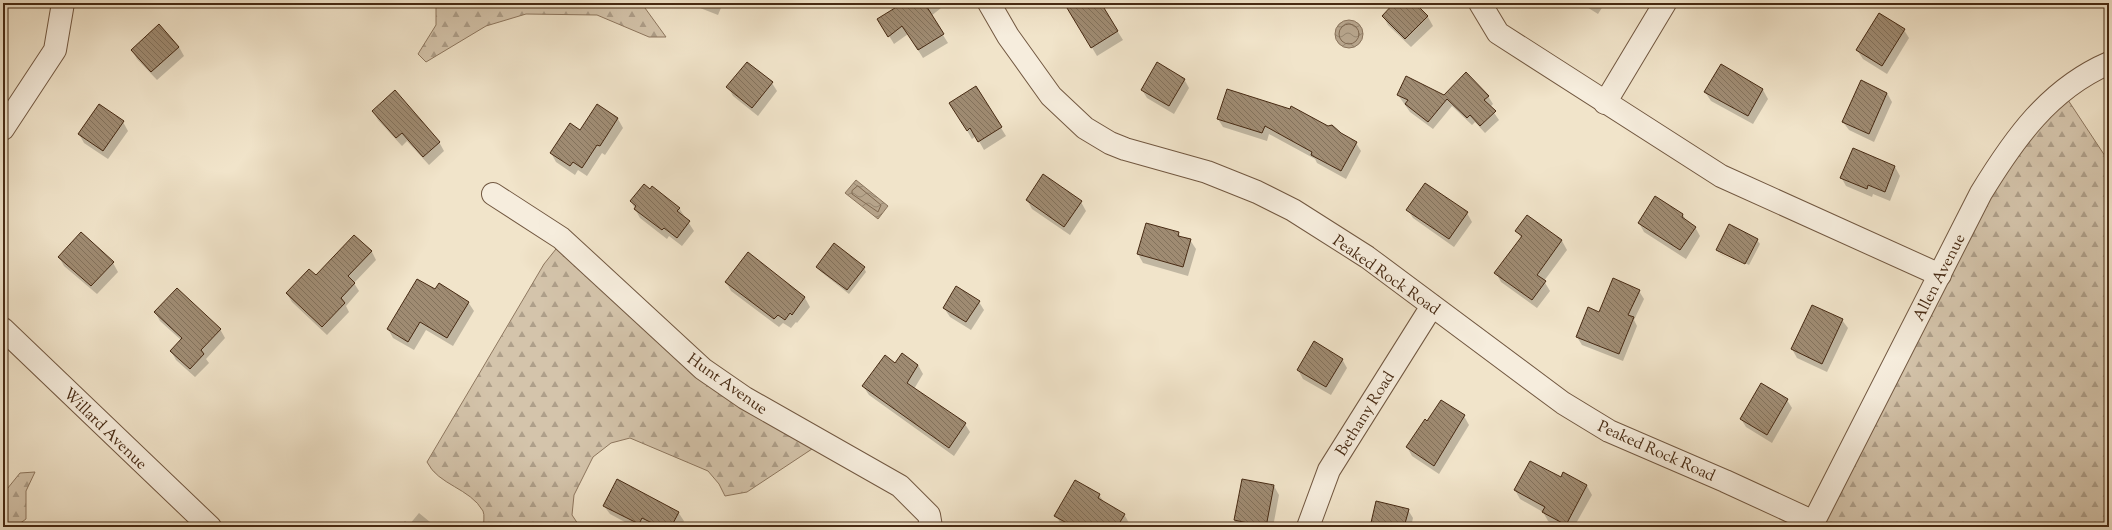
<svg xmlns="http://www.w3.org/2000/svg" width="2112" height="530" font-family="'Sorts Mill Goudy',serif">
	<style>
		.forest { fill: url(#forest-firs); stroke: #8e775f }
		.water { fill: url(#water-waves); stroke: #8a745c }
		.shadow { fill: #0003 }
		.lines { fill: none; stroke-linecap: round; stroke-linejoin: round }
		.shore { stroke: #7f6850; stroke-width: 1 }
		.building { fill: url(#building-back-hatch); stroke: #472a13 }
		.street-casing { stroke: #725841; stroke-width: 24 }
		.street { stroke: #f6eddd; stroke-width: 22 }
		.labels { text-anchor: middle; stroke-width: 3; stroke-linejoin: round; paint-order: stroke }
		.street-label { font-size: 16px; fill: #472a13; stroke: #f6eddd }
	</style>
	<defs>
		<pattern id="forest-firs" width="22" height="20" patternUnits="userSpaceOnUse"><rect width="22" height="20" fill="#d4c4ab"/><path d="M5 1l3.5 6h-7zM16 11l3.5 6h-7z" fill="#ae9f8a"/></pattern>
		<pattern id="water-waves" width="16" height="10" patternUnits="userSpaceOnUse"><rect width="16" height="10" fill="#b7a58c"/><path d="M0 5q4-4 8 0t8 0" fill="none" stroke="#978771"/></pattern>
		<pattern id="building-back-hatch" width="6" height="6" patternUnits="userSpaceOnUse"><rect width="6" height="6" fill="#9f8b72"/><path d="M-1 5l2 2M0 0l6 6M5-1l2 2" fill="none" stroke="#83725c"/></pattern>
	</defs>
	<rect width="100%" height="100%" fill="#f1e4ca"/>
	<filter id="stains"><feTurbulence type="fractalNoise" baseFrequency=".005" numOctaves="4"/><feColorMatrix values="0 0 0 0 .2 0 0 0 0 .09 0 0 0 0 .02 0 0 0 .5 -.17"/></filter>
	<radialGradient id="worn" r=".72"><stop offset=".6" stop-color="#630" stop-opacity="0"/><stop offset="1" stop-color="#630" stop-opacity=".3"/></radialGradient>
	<!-- forest -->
	<g class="forest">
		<polygon points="436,3 646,3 645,8 666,37 649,37 597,15 526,14 486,26 426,62 418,54 436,25"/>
		<polygon points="2068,100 2109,162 2109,527 1809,527 2000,167"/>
		<path d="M 564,239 L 640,311 L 815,447 L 747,492 L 725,496 L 719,484 L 708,471 L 630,438 L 611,443 L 593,457 L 574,495 L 572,515 L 580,527 L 484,527 C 483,523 485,515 483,511 C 470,488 438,485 427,462 L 544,264 Z"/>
		<polygon points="35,472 26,491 26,519 15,527 3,527 3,494 20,473"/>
	</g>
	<!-- water -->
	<g class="water">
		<circle cx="1349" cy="34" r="14"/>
		<polygon points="856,180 888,206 878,219 845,193"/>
	</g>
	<!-- shadow -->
	<g class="shadow">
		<polygon points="693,3 723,3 718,15 695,6"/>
		<polygon points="904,3 946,3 946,4 931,16 948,43 923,58 908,34 894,44 879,19"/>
		<polygon points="1075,3 1100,3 1123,40 1097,56 1068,7"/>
		<polygon points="1396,3 1414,3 1428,17 1433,26 1411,47 1388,25 1383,16"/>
		<polygon points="1571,3 1605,3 1598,14 1582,4 1579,8"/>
		<polygon points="1796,3 1803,3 1801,6"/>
		<polygon points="1904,30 1909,38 1887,74 1863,59 1857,50"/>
		<polygon points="179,47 184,56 157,80 137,59 132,50"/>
		<polygon points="1721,65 1763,90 1768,99 1753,124 1711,101 1705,92"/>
		<polygon points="1184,79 1189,88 1174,114 1147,98 1142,90"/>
		<polygon points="772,83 777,91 758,116 733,96 728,87"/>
		<polygon points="976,87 1006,136 984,150 976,136 972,139 956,112"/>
		<polygon points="1887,93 1892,102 1874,142 1849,130 1843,122"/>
		<polygon points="1398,95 1488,96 1493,104 1490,107 1499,120 1485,133 1475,122 1472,125 1452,106 1433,129 1410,112"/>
		<polygon points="597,105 618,119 623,128 605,155 602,153 587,176 578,170 575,175 556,162 551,153 580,131"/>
		<polygon points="373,111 439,142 444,151 429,165 407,141 402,146 378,120"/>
		<polygon points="1218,119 1341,134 1356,143 1361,151 1346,179 1317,163 1315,159 1269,134 1267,141 1223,127"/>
		<polygon points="123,122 128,131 108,159 84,143 79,134"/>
		<polygon points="1854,149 1895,167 1900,176 1890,201 1873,194 1872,197 1846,186 1841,177"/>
		<polygon points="1044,176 1081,202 1086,211 1070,235 1032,209 1027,200"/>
		<polygon points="650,190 679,208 694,231 682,246 669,236 667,239 640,218 635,209 631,201"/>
		<polygon points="1656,197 1683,215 1687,222 1695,227 1700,236 1686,259 1644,232 1639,223"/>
		<polygon points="1408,210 1467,213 1472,222 1454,247 1413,218"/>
		<polygon points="1528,216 1562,241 1567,250 1544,281 1550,291 1537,308 1501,282 1496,273 1521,238 1517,231"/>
		<polygon points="1178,233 1181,237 1190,240 1196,249 1188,276 1143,263 1138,254"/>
		<polygon points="354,236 372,252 376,260 354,283 359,291 346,306 349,312 327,335 292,302 287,294 316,276"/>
		<polygon points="1757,240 1760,244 1749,265 1719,250 1719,253 1748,268 1720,254 1717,250"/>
		<polygon points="748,253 805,298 810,307 797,323 796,322 791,328 783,323 779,327 731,291 726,282"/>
		<polygon points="59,257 113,263 118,272 97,294 64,266"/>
		<polygon points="817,267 864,268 866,272 849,294 820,271"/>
		<polygon points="1614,280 1639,291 1644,299 1634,320 1637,326 1623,361 1582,345 1577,337 1600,313"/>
		<polygon points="436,291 468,302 474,311 453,346 426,330 414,350 393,338 388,329"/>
		<polygon points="979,302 984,310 971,330 950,317 944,308"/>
		<polygon points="155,312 220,329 225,338 206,359 209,363 195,377 176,360 171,351 181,340 160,321"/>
		<polygon points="1842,320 1848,328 1827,372 1797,358 1792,349"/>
		<polygon points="1342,359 1347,368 1331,395 1303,379 1298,370"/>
		<polygon points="918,365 923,374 914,389 965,424 970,432 954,456 869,395 863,386"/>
		<polygon points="1787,400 1792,408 1772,443 1746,427 1741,419"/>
		<polygon points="1464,416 1469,425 1439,474 1412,456 1407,447 1427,422"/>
		<polygon points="1564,474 1587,486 1592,495 1574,527 1559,527 1548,521 1543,512 1520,499 1515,490 1561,479"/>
		<polygon points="1243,480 1274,486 1279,495 1273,527 1234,527"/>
		<polygon points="1099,495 1104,502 1124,514 1129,523 1127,527 1065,527 1061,524 1056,516"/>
		<polygon points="604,506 678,512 684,521 681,527 634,527 610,514"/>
		<polygon points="1408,510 1413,518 1411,527 1371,527"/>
		<polygon points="419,513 436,527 399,527 405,521 409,525"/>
		<polygon points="1618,522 1628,527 1615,527"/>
	</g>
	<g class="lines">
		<!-- shore -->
		<g class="shore">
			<circle cx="1349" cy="34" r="10"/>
			<polygon points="858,186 881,205 878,212 852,194 852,191"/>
		</g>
	</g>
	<!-- building -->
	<g class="building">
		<polygon points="903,3 933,3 927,7 944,34 918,50 902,26 888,37 877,19"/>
		<polygon points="1064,3 1101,3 1118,31 1091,48"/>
		<polygon points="1394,3 1415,3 1428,16 1405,39 1382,16"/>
		<polygon points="1879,13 1905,29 1882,66 1856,50"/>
		<polygon points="159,24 179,47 151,72 131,50"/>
		<polygon points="747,62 773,82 752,108 726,87"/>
		<polygon points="1157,62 1185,79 1169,106 1141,90"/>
		<polygon points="1721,64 1763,89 1748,116 1704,92"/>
		<polygon points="1466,72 1489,96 1484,100 1496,111 1480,126 1470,115 1467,118 1447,99 1428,122 1405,104 1408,100 1397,95 1406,76 1444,95"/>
		<polygon points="1861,80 1887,93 1869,134 1842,122"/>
		<polygon points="976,86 1002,127 978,142 970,128 967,131 949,103"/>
		<polygon points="1227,89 1290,109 1291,106 1328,126 1332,125 1341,133 1357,142 1341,171 1311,155 1312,152 1265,126 1262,133 1217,119"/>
		<polygon points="395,90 440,142 423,157 402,133 396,138 372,111"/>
		<polygon points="99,104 124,121 103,151 78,134"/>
		<polygon points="597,104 618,118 600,146 597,145 582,168 573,162 570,166 550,153 570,123 580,130"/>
		<polygon points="1853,148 1895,166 1885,192 1868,185 1867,189 1840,178"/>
		<polygon points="1043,174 1082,201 1064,227 1026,200"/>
		<polygon points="1425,183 1468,212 1449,239 1406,210"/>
		<polygon points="644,184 650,189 652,186 680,208 677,211 690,221 677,238 664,228 662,230 634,209 636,206 630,201"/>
		<polygon points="1655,196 1683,214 1682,217 1696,227 1680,250 1638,223"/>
		<polygon points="1527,215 1562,240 1537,275 1546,281 1532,300 1494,273 1522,236 1515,231"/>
		<polygon points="1146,223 1179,232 1178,236 1191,239 1183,267 1137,254"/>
		<polygon points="1729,224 1758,239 1745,264 1716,250"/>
		<polygon points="81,232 114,262 91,286 58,257"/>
		<polygon points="354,235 372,251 348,276 355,283 341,298 345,303 322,327 286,293 309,269 316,275"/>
		<polygon points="834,243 865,267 847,290 816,267"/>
		<polygon points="748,252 805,297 792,315 790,313 785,320 778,315 774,319 725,282"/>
		<polygon points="1613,278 1640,290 1628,315 1634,317 1619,354 1576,337 1588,307 1599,312"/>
		<polygon points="417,279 435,289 439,283 469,302 447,338 420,322 408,342 387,329"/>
		<polygon points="956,286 980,301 966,322 943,308"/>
		<polygon points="177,288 221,329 201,350 204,354 190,369 170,351 182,338 154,312"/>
		<polygon points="1812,305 1843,319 1822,364 1791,349"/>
		<polygon points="1314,341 1343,359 1326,387 1297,370"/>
		<polygon points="902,353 918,365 907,383 966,423 949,448 862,386 885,355 895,363"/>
		<polygon points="1761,383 1788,399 1767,435 1740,419"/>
		<polygon points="1441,400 1465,415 1434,466 1406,447 1425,419 1427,421"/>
		<polygon points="1530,461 1561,477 1563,472 1587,485 1566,525 1542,512 1545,507 1514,490"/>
		<polygon points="617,479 679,512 671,527 660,527 642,518 639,524 603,506"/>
		<polygon points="1242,479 1274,485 1266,527 1234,520"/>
		<polygon points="1075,480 1100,494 1098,498 1125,514 1117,527 1074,527 1054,516"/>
		<polygon points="1376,501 1409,509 1404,527 1370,527"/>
	</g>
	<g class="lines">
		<defs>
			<g id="street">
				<polyline points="989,3 1008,36 1051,96 1085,128 1110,143 1125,149 1207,172 1257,192 1293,210 1367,257 1563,403 1609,431 1725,481 1814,522"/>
				<polyline points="1480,3 1498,33 1721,176 1940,275"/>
				<polyline points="1605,103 1665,3"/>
				<polyline points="3,129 55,50 63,3"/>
				<polyline points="493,194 561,238 703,369 745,398 900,486 929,515 931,527"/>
				<polyline points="3,329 210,527"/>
				<polyline points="1308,527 1329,470 1432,306"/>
				<path d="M 1811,527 L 1981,193 C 2014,139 2049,89 2109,63"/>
			</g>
		</defs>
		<!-- street casing -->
		<use href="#street" class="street-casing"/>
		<!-- street -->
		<use href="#street" class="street"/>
	</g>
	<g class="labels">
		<!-- street labels -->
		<g class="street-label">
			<text transform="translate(1387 274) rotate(35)" y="6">Peaked Rock Road</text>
			<text transform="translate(1938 277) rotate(-63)" y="6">Allen Avenue</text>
			<text transform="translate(728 383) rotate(35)" y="6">Hunt Avenue</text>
			<text transform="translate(1364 413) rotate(-58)" y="6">Bethany Road</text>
			<text transform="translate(106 428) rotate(44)" y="6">Willard Avenue</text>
			<text transform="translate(1657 450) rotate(24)" y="6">Peaked Rock Road</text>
		</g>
	</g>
	<!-- margin -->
	<rect width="2112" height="530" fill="none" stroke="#f1e4ca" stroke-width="16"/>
	<rect x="4" y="4" width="2104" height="522" fill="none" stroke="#472a13" stroke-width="2"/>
	<rect x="8" y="8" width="2096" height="514" fill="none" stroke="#472a13"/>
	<rect width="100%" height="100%" filter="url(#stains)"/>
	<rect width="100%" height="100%" fill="url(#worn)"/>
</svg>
